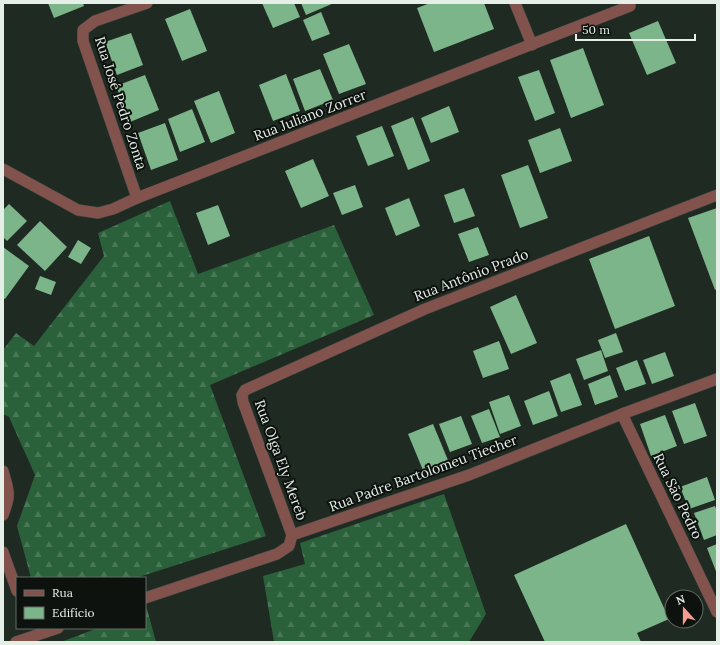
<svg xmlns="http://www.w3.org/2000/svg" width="720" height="645" font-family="Lora,serif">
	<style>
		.forest { fill: url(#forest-firs) }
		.building { fill: #7cb58a }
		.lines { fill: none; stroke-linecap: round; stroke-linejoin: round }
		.minor-casing { stroke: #3b463e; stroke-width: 12 }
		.minor { stroke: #82524c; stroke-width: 11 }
		.labels { text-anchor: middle; stroke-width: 4; stroke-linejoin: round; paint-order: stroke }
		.street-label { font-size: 14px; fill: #e6eee8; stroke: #0d120e }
	</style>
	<defs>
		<pattern id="forest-firs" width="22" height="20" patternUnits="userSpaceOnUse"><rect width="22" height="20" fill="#2a613a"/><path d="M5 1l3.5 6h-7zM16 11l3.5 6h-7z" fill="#497856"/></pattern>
	</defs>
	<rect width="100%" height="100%" fill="#1f2b22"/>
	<!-- forest -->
	<g class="forest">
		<polygon points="170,201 198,274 334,225 374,315 210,385 266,536 136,578 31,578 17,526 35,475 9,417 3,414 3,350 16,333 34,346 104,256 98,233"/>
		<polygon points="444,494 486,614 469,642 274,642 263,576 305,564 300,543"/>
		<polygon points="147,609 156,642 61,642 98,628 145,628 145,610"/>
	</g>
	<!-- building -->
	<g class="building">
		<polygon points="48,3 83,3 84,6 54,18"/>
		<polygon points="262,3 294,3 300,17 273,28"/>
		<polygon points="301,3 334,3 306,15"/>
		<polygon points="430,3 484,3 494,29 434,52 417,8"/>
		<polygon points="190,9 207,51 182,61 165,19"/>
		<polygon points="321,12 330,34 312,41 303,20"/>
		<polygon points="658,21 676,63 647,75 629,33"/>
		<polygon points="131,33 143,65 117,75 105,42"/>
		<polygon points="349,44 366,84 339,94 323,54"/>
		<polygon points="583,48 604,105 571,118 550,60"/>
		<polygon points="320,69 333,100 305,111 293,79"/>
		<polygon points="539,70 555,113 535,121 518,77"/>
		<polygon points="286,74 300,111 273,121 259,85"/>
		<polygon points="145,75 159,110 130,122 116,86"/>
		<polygon points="219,91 235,133 211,143 194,101"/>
		<polygon points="449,106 459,132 431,143 421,118"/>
		<polygon points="192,109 205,142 180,152 168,119"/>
		<polygon points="413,117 430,161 408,170 391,126"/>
		<polygon points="165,123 178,160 151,170 138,133"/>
		<polygon points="382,126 394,156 368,166 356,136"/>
		<polygon points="560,128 572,161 540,173 528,140"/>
		<polygon points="313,159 329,196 301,208 285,171"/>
		<polygon points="528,165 548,218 520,228 501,175"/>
		<polygon points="355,185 363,207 342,215 333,193"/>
		<polygon points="464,188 475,216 454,223 444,195"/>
		<polygon points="409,198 420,226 396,236 385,208"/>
		<polygon points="9,204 27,221 7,241 3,237 3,210"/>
		<polygon points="218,205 230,236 208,245 196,213"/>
		<polygon points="717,208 717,289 715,290 688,218"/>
		<polygon points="40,221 67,247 45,271 17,245"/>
		<polygon points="478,227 489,255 469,262 458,234"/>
		<polygon points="649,236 675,306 615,329 589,259"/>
		<polygon points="78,240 91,248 81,264 68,257"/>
		<polygon points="3,247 29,266 5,299 3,298"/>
		<polygon points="40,276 56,282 51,295 35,289"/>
		<polygon points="516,295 537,343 511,354 490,307"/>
		<polygon points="616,333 623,352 605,358 598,340"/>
		<polygon points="499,341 509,369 483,378 473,351"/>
		<polygon points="601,350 608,371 584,380 576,359"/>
		<polygon points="665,352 674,376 652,384 643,360"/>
		<polygon points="637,360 646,384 625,391 616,368"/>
		<polygon points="570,373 582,405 561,412 550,381"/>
		<polygon points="610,375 618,397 595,405 588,384"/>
		<polygon points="549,391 558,416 533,425 524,401"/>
		<polygon points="509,395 521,426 500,434 489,402"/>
		<polygon points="695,403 707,436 684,444 672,411"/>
		<polygon points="489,409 500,437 482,443 471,416"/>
		<polygon points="665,415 677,446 651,456 640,424"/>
		<polygon points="461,416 472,444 450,452 439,424"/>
		<polygon points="433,424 450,465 425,475 408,434"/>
		<polygon points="707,477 715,500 689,509 680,487"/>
		<polygon points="715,506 717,511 717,535 704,540 694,513"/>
		<polygon points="626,524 669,619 637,633 641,642 545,642 514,575"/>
		<polygon points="717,544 717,574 707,548"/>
	</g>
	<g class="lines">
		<defs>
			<g id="minor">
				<polyline points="515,3 532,45"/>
				<polyline points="3,169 78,210 98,213 113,209 137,198 630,6"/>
				<polyline points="137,198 83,41 83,30 95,21 147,3"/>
				<polyline points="622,414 717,612"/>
				<path d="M 3,471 C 9,491 11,495 3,515"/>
				<polyline points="292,535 243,402 242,395 245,390 425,309 717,195"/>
				<polyline points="292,535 469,475 622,414 717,379"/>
				<polyline points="3,552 17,591"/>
				<polyline points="145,598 277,554 289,546 292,535"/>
				<polyline points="16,642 58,628"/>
			</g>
		</defs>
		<!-- minor casing -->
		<use href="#minor" class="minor-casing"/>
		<!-- minor -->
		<use href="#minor" class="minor"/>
	</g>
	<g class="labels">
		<!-- street labels -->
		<g class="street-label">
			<text transform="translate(121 103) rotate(72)" y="5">Rua José Pedro Zonta</text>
			<text transform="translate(310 115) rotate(-21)" y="5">Rua Juliano Zorrer</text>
			<text transform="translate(471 275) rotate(-21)" y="5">Rua Antônio Prado</text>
			<text transform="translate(281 460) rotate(70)" y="5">Rua Olga Ely Mereb</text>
			<text transform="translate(423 473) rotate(-20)" y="5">Rua Padre Bartolomeu Tiecher</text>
			<text transform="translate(678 496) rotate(64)" y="5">Rua São Pedro</text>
		</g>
	</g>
	<!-- border -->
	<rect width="720" height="645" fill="none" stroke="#e6eee8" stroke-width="8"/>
	<!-- legend -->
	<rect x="16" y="577" width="130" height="52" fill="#0d120e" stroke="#646a65"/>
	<rect x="24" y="590" width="20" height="6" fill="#82524c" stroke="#646a65"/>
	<text x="52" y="597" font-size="12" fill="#e6eee8">Rua</text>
	<rect x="24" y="607" width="20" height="12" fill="#7cb58a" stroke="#646a65"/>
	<text x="52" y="617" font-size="12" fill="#e6eee8">Edifício</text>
	<!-- north arrow -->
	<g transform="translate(684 609) rotate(339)"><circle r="19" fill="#0d120e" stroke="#646a65"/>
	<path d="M0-3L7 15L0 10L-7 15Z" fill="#f59c92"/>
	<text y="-6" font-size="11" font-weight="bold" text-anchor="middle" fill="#e6eee8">N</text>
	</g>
	<!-- scale -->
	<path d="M576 34v6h119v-6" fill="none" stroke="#e6eee8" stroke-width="2"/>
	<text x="582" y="34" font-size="12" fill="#e6eee8" stroke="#0d120e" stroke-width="3" paint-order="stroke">50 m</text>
</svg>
